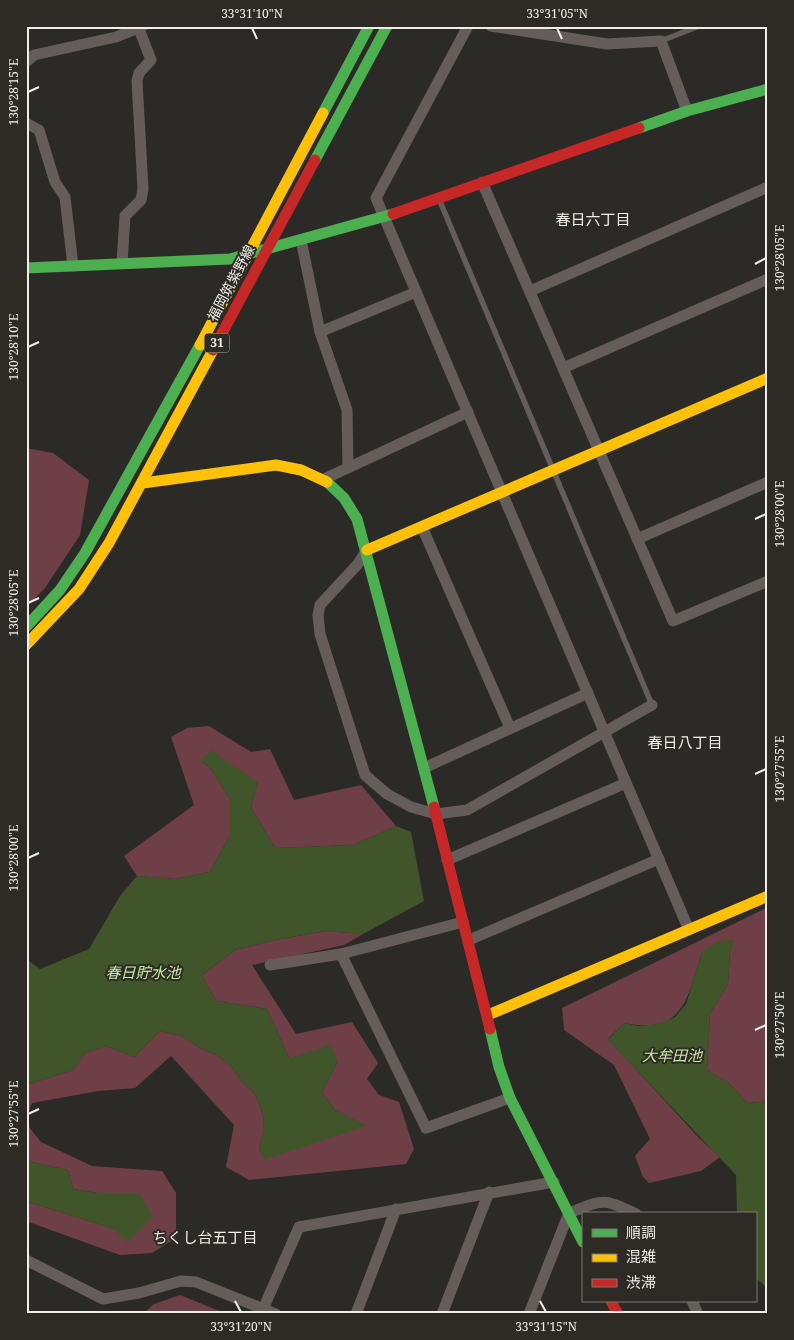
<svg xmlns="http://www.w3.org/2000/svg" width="794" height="1340" font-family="'Noto Serif','Noto Sans JP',serif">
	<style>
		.forest { fill: #6e3f47 }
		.water { fill: #40552a }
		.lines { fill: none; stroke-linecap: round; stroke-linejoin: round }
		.lane { stroke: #655d5a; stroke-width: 5.5 }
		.street { stroke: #655d5a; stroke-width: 11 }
		.fast { stroke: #4caf50; stroke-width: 11 }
		.slow { stroke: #ffc107; stroke-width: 11 }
		.jam { stroke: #c62828; stroke-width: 11 }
		.ticks { fill: none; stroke: #f0edea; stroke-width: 2 }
		.labels { text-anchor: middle; stroke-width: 4; stroke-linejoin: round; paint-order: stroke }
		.shield { fill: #2e2a25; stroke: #b6b2af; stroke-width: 1 }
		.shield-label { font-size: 12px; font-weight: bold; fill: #f0edea }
		.street-label { font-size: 14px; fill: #f0edea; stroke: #2e2a25 }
		.neighbourhood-label { font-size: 15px; fill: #f0edea; stroke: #2e2a25 }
		.water-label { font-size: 15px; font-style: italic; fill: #c4eaa0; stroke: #2e2a25 }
		.neatline { fill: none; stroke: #f0edea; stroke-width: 2 }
		.ticks-label { font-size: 12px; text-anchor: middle; fill: #f0edea }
	</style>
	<rect width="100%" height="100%" fill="#2c2a27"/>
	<!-- forest -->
	<g class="forest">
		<polygon points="26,448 53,453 89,480 80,535 45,588 26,607"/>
		<polygon points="209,726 251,752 270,749 294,800 361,785 396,826 353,845 275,848 251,807 258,783 201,761 211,769 229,798 229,837 210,872 175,879 137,876 124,856 194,805 171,737 187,728"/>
		<path d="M 768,907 L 768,1101 L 747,1103 L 728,1082 L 707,1070 L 710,1014 L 728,984 L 730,952 L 734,940 L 702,952 C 687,998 685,1035 624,1023 L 608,1039 L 700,1139 L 720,1157 L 701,1171 L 649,1183 L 643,1177 L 635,1156 L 650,1139 L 614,1065 L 564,1030 L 562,1008 Z"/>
		<polygon points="326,931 363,934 344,945 252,965 296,1034 352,1022 378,1063 367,1079 379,1095 399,1102 414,1149 406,1164 249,1180 226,1167 234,1125 171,1056 135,1088 98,1091 32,1103 26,1117 26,1085 73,1070 85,1053 106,1046 134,1057 160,1031 182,1036 198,1047 216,1055 231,1066 242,1082 255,1094 263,1115 264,1131 259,1149 366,1126 335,1110 322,1092 338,1061 289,1058 267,1009 216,1001 202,975 235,950 275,940"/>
		<polygon points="26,1123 41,1142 92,1166 162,1171 176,1193 176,1238 152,1253 120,1255 26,1221 26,1201 114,1229 98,1193 73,1189 68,1170 26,1161"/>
		<polygon points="180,1295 227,1314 143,1314 154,1304"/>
	</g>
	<!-- water -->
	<g class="water">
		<polygon points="211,750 258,783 251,807 275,848 353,845 396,826 411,832 424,901 363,934 326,931 275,940 235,950 202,975 216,1001 267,1009 289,1058 330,1045 338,1061 322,1092 335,1110 367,1126 264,1160 259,1149 264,1131 263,1115 255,1094 242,1082 231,1066 216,1055 198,1047 182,1036 160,1031 134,1057 106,1046 85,1053 73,1070 26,1085 26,959 40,969 89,949 120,896 137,876 175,879 210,872 229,837 229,798 211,769 201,761"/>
		<polygon points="735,940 730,952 728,984 710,1014 707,1070 728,1082 747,1103 768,1101 768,1289 755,1277 755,1214 737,1214 736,1175 608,1040 624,1023 638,1026 658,1024 675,1017 686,1004 702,952 718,941"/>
		<polygon points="26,1161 68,1170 73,1189 98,1193 139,1193 153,1217 127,1242 114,1229 26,1201"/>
	</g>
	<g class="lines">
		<!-- lane -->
		<g class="lane">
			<polyline points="661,41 699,26"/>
			<polyline points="439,199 652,705"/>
		</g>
		<!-- street -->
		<g class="street">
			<polyline points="468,26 376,198 689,930"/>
			<polyline points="491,26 607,44 661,41 687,111"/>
			<polyline points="26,62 34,55 116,37 143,26"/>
			<polyline points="26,123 39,130 55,182 65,197 73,266"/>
			<polyline points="482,182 673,621 768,581"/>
			<polyline points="301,240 320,332"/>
			<polyline points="122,263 125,216 141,200 143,189 137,81 139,73 151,60 139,29"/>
			<polyline points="530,291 768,187"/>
			<polyline points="563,368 768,279"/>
			<polyline points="348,466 347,410 320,332 416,292"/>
			<polyline points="324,479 468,412"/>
			<polyline points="422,527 510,728"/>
			<polyline points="637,539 768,482"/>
			<polyline points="367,550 357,565 320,605 318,615 320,634 365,775 387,794 411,807 436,814 467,810 652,705"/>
			<polyline points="424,768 588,693"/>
			<polyline points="447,860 626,783"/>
			<polyline points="469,940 659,859"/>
			<polyline points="341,954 426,1128 510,1098"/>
			<polyline points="270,965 341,954 463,922"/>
			<polyline points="26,1260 103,1299 139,1293 181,1281 196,1282 276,1314"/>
			<polyline points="692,1301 698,1314"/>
			<polyline points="264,1307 299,1227 554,1182"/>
			<polyline points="356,1314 396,1209"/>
			<polyline points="442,1314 489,1192"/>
			<path d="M 529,1314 L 569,1213 C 603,1200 602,1197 636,1214"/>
		</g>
		<!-- fast -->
		<g class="fast">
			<polyline points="323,113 369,26"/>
			<polyline points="639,128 687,111 768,89"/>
			<polyline points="315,160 387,26"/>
			<polyline points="26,268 230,259 393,214"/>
			<polyline points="327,482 344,498 357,519 434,807"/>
			<polyline points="26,627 60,590 85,553 200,345"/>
			<polyline points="490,1029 499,1067 510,1098 583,1242"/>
		</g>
		<!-- slow -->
		<g class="slow">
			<polyline points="200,345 323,113"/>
			<polyline points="143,483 276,465 301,470 327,482"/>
			<polyline points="367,550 768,378"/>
			<polyline points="26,645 79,589 109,543 213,350"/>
			<polyline points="488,1015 768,896"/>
		</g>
		<!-- jam -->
		<g class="jam">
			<polyline points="393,214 639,128"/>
			<polyline points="213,350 315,160"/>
			<polyline points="434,807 490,1029"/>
			<polyline points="611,1301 618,1314"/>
		</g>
	</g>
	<!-- ticks -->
	<path class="ticks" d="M 252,28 L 257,39M 557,28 L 562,39M 28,92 L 39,87M 755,264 L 766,258M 28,347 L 39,342M 755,519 L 766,514M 28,603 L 39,598M 755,774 L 766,769M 28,858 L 39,853M 755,1030 L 766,1025M 28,1114 L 39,1109M 235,1301 L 241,1312M 540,1301 L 546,1312"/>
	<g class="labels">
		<!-- shield labels -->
		<rect class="shield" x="204.5" y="333.5" width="25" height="19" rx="4"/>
		<g class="shield-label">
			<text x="217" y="347">31</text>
		</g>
		<!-- street labels -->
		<g class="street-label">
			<text transform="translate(231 283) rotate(-62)" y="5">福岡筑紫野線</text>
		</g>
		<!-- neighbourhood labels -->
		<g class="neighbourhood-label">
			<text x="593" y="225">春日六丁目</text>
			<text x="685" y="748">春日八丁目</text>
			<text x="205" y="1243">ちくし台五丁目</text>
		</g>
		<!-- water labels -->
		<g class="water-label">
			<text x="143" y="978">春日貯水池</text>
			<text x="672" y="1061">大牟田池</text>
		</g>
	</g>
	<!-- border -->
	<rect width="794" height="1340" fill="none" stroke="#2e2a25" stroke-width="55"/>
	<!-- legend -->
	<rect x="582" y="1212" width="175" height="90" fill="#2e2a25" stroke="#7c7874"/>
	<rect x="592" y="1229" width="25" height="8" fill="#4caf50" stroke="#7c7874"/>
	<text x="626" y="1238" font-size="15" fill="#f0edea">順調</text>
	<rect x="592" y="1254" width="25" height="8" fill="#ffc107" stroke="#7c7874"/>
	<text x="626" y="1262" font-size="15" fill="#f0edea">混雑</text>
	<rect x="592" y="1279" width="25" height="8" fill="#c62828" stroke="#7c7874"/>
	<text x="626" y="1288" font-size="15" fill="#f0edea">渋滞</text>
	<rect x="28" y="28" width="738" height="1284" class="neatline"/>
	<g class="ticks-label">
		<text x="252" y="18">33°31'10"N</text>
		<text x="557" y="18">33°31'05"N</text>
		<text transform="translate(14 92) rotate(-90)" y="4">130°28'15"E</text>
		<text transform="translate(780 258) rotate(-90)" y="4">130°28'05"E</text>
		<text transform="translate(14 347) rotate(-90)" y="4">130°28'10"E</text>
		<text transform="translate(780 514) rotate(-90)" y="4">130°28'00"E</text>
		<text transform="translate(14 603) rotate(-90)" y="4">130°28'05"E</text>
		<text transform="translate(780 769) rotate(-90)" y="4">130°27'55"E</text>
		<text transform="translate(14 858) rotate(-90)" y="4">130°28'00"E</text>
		<text transform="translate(780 1025) rotate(-90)" y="4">130°27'50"E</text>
		<text transform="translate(14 1114) rotate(-90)" y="4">130°27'55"E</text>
		<text x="241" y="1331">33°31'20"N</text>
		<text x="546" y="1331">33°31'15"N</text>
	</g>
</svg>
